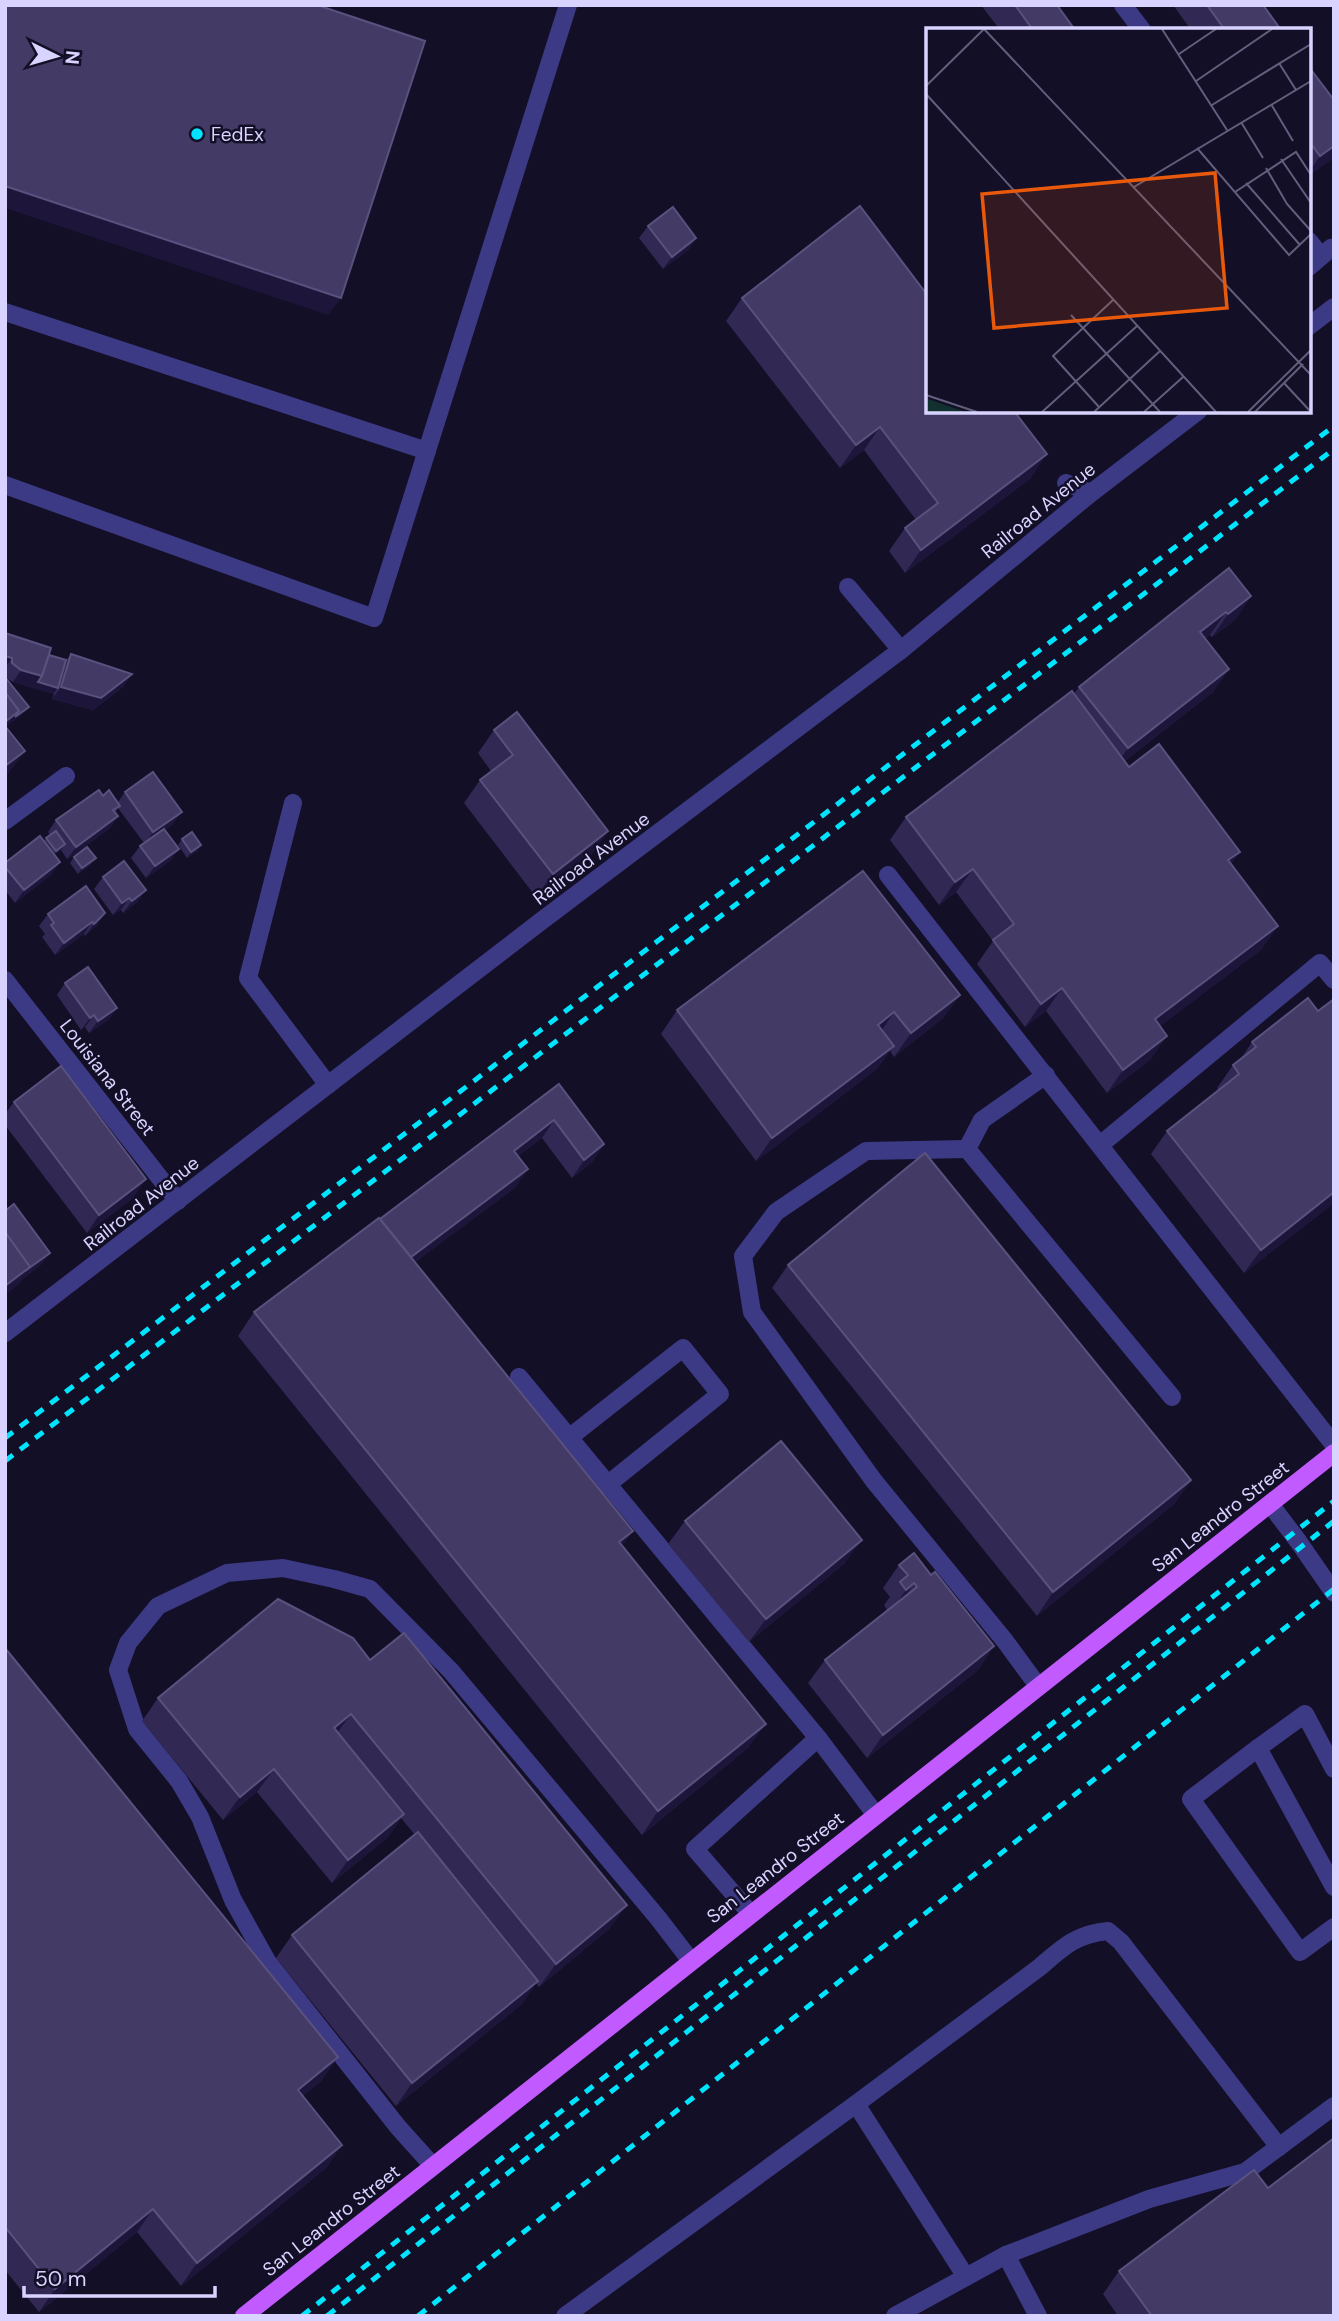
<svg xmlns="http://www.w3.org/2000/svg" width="1339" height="2321" font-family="'DM Sans',sans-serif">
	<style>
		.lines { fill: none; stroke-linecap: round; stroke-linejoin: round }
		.minor { stroke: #3d3a85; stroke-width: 18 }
		.major { stroke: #c25bff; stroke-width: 18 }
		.rail { stroke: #00e5ff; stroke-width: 5; stroke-dasharray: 10 9; stroke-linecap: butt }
		.wall { fill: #312854 }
		.shaded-wall { fill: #1d163a }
		.building { fill: #433a66; stroke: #5a527e; stroke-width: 2 }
		.poi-dot { fill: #00e5ff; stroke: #130f26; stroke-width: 2.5 }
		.labels { text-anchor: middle; stroke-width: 5; stroke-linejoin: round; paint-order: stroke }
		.poi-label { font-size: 19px; fill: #d9d4ff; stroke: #130f26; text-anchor: start }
		.street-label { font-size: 19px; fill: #d9d4ff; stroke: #130f26 }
		.inset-road { fill: none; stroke: #625e7d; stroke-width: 2 }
		.view { fill: #e8590c; fill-opacity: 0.15; stroke: #e8590c; stroke-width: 3.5 }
		.inset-edge { fill: none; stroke: #d9d4ff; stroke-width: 3.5 }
	</style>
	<rect width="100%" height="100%" fill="#130f26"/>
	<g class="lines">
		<!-- minor -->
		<g class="minor">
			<polyline points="1123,5 1142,30"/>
			<polyline points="1309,241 1321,256"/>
			<polyline points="1309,267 1331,248 1334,250"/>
			<polyline points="5,312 427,451"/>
			<polyline points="1309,326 1334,307"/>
			<polyline points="1066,483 1091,493"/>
			<polyline points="5,485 374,618 568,5"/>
			<polyline points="848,587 901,650"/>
			<polyline points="293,803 248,978 328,1085"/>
			<polyline points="5,821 66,776"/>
			<polyline points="888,875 1334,1445"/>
			<polyline points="5,980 178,1201"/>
			<polyline points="1046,1075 982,1120 967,1149 1172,1397"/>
			<polyline points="1100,1145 1320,963 1334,980"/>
			<polyline points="967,1149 866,1151 776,1212 743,1256 752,1312 874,1481 1005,1641 1038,1686"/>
			<polyline points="5,1333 540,922 901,650 1091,493 1198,411"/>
			<polyline points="519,1377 818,1738 876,1815"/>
			<polyline points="570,1437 683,1348 720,1394 607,1485"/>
			<polyline points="1270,1504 1298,1541 1334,1593"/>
			<polyline points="1258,1748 1191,1799 1300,1952 1334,1927"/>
			<polyline points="1334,1769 1305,1714 1258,1748 1334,1887"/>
			<polyline points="751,1914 695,1849 818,1738"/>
			<polyline points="856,2104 966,2277"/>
			<polyline points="433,2166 398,2127 267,1961 233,1900 200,1817 179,1781 137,1729 118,1670 128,1643 158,1606 227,1573 283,1568 334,1579 370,1589 451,1671 658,1918 691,1961"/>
			<polyline points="1006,2255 1038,2316"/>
			<path d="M 565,2316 L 856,2104 L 1040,1967 C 1063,1947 1076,1934 1108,1931 L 1121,1942 L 1279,2147"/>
			<polyline points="895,2316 1006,2255 1149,2199 1245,2172 1334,2106"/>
		</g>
		<!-- major -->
		<polyline class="major" points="244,2316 1334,1453"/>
		<!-- rail -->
		<g class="rail">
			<polyline points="5,1438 1334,426"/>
			<polyline points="5,1461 1334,449"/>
			<polyline points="302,2316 1334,1501"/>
			<polyline points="327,2316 1334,1521"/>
			<polyline points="418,2316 1334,1589"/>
		</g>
	</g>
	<!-- wall -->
	<g class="wall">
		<polygon points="981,5 1057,5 1075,30 1000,30"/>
		<polygon points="1173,5 1263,5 1281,30 1191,30"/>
		<polygon points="1309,67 1334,100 1334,157 1309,176"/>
		<polygon points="648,226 696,238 688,250 663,269 639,238"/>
		<polygon points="742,298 1031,478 905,573 889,551 905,528 916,520 864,450 840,468 726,321"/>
		<polygon points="1251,596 1235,620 1212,637 1210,635 1205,639 1229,669 1213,692 1125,761 1129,767 1231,864 1262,949 1160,1026 1151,1059 1107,1093 1046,1011 1025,1027 977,964 993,941 956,892 939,905 890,840 906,817 1074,694 1079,687"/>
		<polygon points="5,633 49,655 66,660 71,654 124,686 93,710 52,699 54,694 13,682 5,677"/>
		<polygon points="494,730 592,854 536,897 464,803 480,780 491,771 478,753"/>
		<polygon points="125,792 173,824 165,830 179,849 170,861 146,878 131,858 140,846 144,843 118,808 115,813 118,816 109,829 67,859 61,850 54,855 52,874 15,903 5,890 5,863 44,841 50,835 48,832 56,820 103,796 118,802"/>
		<polygon points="182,839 201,845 197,851 187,858 178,845"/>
		<polygon points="74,857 91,865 78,874 70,863"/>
		<polygon points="103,877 146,890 137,902 123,913 121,910 113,915 94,889"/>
		<polygon points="105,913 97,925 85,936 84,934 55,955 42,937 45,934 39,926 48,914"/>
		<polygon points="65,983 117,1008 108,1020 89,1033 85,1027 81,1030 57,995"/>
		<polygon points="960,995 943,1018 894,1057 890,1051 877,1069 756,1161 661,1034 677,1010"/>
		<polygon points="1308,998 1334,1203 1244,1273 1151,1154 1167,1131 1218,1090 1217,1088 1233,1065 1240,1060 1252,1042"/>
		<polygon points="559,1084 604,1144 592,1162 572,1178 542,1138 518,1156 516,1187 415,1262 622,1546 749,1747 642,1835 238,1336 254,1312 380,1219"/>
		<polygon points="14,1102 134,1197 87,1233 5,1125 5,1114"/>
		<polygon points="788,1265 1191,1480 1174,1504 1037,1616 772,1288"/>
		<polygon points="685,1521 845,1563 749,1642 668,1544"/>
		<polygon points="899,1565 931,1575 994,1646 978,1670 867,1758 808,1683 825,1660 887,1610 884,1605 890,1597 883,1588"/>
		<polygon points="5,1648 338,2057 321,2081 303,2096 342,2145 326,2168 181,2286 137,2232 39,2312 5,2270"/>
		<polygon points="370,1660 610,1928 539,1987 536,1983 522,2004 396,2106 276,1958 292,1935 415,1835 401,1818 388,1837 332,1883 257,1792 223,1820 142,1721 158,1698"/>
		<polygon points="1119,2271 1334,2316 1118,2316 1103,2294"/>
	</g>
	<!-- shaded-wall -->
	<g class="shaded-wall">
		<polygon points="1334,146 1334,157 1309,176 1309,172 1320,156"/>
		<polygon points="5,186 341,298 328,315 5,208"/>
		<polygon points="696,238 688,250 663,269 672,257"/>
		<polygon points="880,427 864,450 840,468 856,445"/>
		<polygon points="1047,454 1031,478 905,573 921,550"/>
		<polygon points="1251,596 1235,620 1212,637 1228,614"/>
		<polygon points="1226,612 1210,635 1184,656 1200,632"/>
		<polygon points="5,656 12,658 5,668"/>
		<polygon points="1229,669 1213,692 1111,772 1128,748"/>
		<polygon points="21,670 42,676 58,688 53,694 13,682"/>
		<polygon points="132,674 124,686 93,710 52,699 61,687"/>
		<polygon points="29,707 24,713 11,723 15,717"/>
		<polygon points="19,711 11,723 5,727 5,722"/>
		<polygon points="25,751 8,774 5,777 5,766"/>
		<polygon points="182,812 173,824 145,844 153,832"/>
		<polygon points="118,816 109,829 67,859 76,847"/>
		<polygon points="608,831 592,854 536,897 553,874"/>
		<polygon points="65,844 61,850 51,857 56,851"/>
		<polygon points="201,845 197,851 187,858 191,852"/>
		<polygon points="179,849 170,861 146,878 155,866"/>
		<polygon points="1240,852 1224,875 1228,860"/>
		<polygon points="96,858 91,865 78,874 82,868"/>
		<polygon points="60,862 52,874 15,903 24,890"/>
		<polygon points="973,869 956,892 939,905 955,882"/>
		<polygon points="146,890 137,902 123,913 132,901"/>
		<polygon points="129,898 121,910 113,915 122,903"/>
		<polygon points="105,913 97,925 85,936 94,924"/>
		<polygon points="92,922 84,934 55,955 64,943"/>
		<polygon points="1278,926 1262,949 1138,1043 1155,1019"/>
		<polygon points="1062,988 1046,1011 1025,1027 1041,1004"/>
		<polygon points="960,995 943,1018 894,1057 911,1033"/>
		<polygon points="117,1008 108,1020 89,1033 98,1021"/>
		<polygon points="894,1012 878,1036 878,1025"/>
		<polygon points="94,1015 85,1027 81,1030 90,1018"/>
		<polygon points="1167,1036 1151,1059 1107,1093 1123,1070"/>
		<polygon points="894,1046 877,1069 756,1161 772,1138"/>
		<polygon points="554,1120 542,1138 502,1168 514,1151"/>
		<polygon points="604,1144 592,1162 572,1178 584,1160"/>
		<polygon points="528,1169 516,1187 393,1279 406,1261"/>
		<polygon points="146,1179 134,1197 87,1233 99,1215"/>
		<polygon points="1334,1192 1334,1203 1244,1273 1261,1250"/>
		<polygon points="50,1253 41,1265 22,1280 18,1285 5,1295 5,1286"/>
		<polygon points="1191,1480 1174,1504 1037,1616 1053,1592"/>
		<polygon points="633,1531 616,1555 619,1542"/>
		<polygon points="862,1540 845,1563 749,1642 766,1619"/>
		<polygon points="914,1583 898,1607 890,1613 906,1590"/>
		<polygon points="994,1646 978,1670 867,1758 883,1735"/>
		<polygon points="351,1714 334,1737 334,1728"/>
		<polygon points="766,1724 749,1747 642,1835 658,1811"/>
		<polygon points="274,1769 257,1792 223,1820 240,1797"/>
		<polygon points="404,1814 388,1837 332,1883 348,1860"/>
		<polygon points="627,1905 610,1928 539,1987 556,1964"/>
		<polygon points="538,1981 522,2004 396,2106 412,2083"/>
		<polygon points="338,2057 321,2081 282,2113 298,2090"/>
		<polygon points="342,2145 326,2168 181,2286 197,2263"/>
		<polygon points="153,2209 137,2232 39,2312 55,2289"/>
	</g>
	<!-- building -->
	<g class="building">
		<polygon points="5,5 317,5 425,41 341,298 5,186"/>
		<polygon points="1015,5 1057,5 1075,30 1033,30"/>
		<polygon points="1207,5 1263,5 1281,30 1225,30"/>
		<polygon points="1309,67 1334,100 1334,146 1320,156 1309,141"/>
		<polygon points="860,206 928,296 928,411 1014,411 1047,454 921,550 905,528 938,503 880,427 856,445 742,298"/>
		<polygon points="673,207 696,238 672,257 648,226"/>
		<polygon points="1229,568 1251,596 1228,614 1226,612 1200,632 1229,669 1128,748 1079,687"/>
		<polygon points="5,633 51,648 42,676 21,670 12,663 12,658 5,656"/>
		<polygon points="71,654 132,674 101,698 61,687"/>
		<polygon points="49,655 66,660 58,688 38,682 42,676"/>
		<polygon points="5,677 29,707 15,717 19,711 5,692"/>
		<polygon points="1072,691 1129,767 1159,744 1240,852 1228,860 1278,926 1155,1019 1167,1036 1123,1070 1062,988 1041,1004 993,940 1014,924 973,869 955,882 906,817"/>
		<polygon points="5,692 19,711 5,722"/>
		<polygon points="517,712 608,831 553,874 480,780 513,755 494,730"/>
		<polygon points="5,726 25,751 5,766"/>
		<polygon points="153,772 182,812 153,832 125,792"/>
		<polygon points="99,790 103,796 109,790 120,806 113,810 118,816 76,847 56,820"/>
		<polygon points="164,829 179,849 155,866 140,846"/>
		<polygon points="56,831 65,844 56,851 46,838"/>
		<polygon points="192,832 201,845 191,852 182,839"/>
		<polygon points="40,836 60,862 24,890 5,867 5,863"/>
		<polygon points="87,847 96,858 82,868 74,857"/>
		<polygon points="124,861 146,890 132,901 129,898 122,903 103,877"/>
		<polygon points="863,871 960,995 911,1033 894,1012 878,1025 894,1046 772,1138 677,1010"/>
		<polygon points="86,886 105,913 94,924 92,922 64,943 51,925 54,923 48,914"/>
		<polygon points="88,967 117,1008 98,1021 94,1015 90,1018 65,983"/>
		<polygon points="1308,998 1318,1011 1334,999 1334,1192 1261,1250 1167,1131 1239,1074 1233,1065 1256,1047 1252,1042"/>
		<polygon points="61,1066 146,1179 99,1215 14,1102"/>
		<polygon points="559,1084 604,1144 584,1160 554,1120 514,1151 528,1169 411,1257 380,1219"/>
		<polygon points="925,1153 1191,1480 1053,1592 788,1265"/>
		<polygon points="14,1204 50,1253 25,1271 30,1267 5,1232 5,1211"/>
		<polygon points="379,1218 633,1531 619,1542 766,1724 658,1811 254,1312"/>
		<polygon points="5,1232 30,1267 5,1286"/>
		<polygon points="781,1441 862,1540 766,1619 685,1521"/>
		<polygon points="914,1553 931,1575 935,1572 994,1646 883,1735 825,1660 917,1587 914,1583 906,1590 900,1582 908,1575 899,1565"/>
		<polygon points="278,1599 353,1638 370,1660 404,1633 627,1905 556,1964 351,1714 334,1728 404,1814 348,1860 274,1769 240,1797 158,1698"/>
		<polygon points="5,1648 338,2057 298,2090 342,2145 197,2263 153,2209 55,2289 5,2227"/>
		<polygon points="418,1832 538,1981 412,2083 292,1935"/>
		<polygon points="1334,2138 1334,2314 1331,2316 1152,2316 1119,2271 1254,2170 1268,2188"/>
	</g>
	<!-- markers -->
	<circle class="poi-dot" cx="197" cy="134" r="7"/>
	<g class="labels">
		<!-- poi labels -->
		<g class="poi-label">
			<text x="211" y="141">FedEx</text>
		</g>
		<!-- street labels -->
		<g class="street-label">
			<text transform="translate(1038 510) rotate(-39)" y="7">Railroad Avenue</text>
			<text transform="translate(591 858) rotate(-37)" y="7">Railroad Avenue</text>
			<text transform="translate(108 1077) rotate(52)" y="7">Louisiana Street</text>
			<text transform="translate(141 1203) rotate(-38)" y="7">Railroad Avenue</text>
			<text transform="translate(1220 1516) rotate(-38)" y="7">San Leandro Street</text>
			<text transform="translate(775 1867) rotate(-38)" y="7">San Leandro Street</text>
			<text transform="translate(331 2220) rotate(-38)" y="7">San Leandro Street</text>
		</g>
	</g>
	<!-- overview -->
	<g transform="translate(926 28)">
		<rect width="385" height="385" fill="#130f26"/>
		<path d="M 2,371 L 40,384 L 0,384 Z" fill="#12302f"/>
		<path class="inset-road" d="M 58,1 L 385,347M 236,1 L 301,102M 253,26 L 290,1M 353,35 L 370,62M 270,53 L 346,1M 0,58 L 58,1M 0,66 L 290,384M 345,76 L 367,113M 286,77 L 385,16M 315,94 L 337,130M 271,120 L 363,227 L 385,206M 355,131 L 385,175M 340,140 L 361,176 L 385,203M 320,155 L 374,217M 208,159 L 385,53M 309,164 L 370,124 L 385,147M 145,287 L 234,384M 358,355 L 385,384M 0,367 L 51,384M 173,379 L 127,328 L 187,272M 116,384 L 211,298M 168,384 L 234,323M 218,384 L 257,349M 322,384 L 385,322M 329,384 L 377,336"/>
		<path class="view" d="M 289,145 L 301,280 L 68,300 L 56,166 Z"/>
		<rect width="385" height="385" class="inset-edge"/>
	</g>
	<!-- border -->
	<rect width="1339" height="2321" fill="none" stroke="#d9d4ff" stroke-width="14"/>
	<!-- north arrow -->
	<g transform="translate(56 56) rotate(95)" stroke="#130f26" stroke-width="5" paint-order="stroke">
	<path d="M0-5L12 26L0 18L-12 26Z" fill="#d9d4ff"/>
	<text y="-10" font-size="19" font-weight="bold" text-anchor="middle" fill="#d9d4ff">N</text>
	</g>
	<!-- scale -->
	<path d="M24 2286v10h191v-10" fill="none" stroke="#d9d4ff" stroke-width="3.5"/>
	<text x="35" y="2286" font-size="21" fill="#d9d4ff" stroke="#130f26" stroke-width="5" paint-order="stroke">50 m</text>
</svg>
